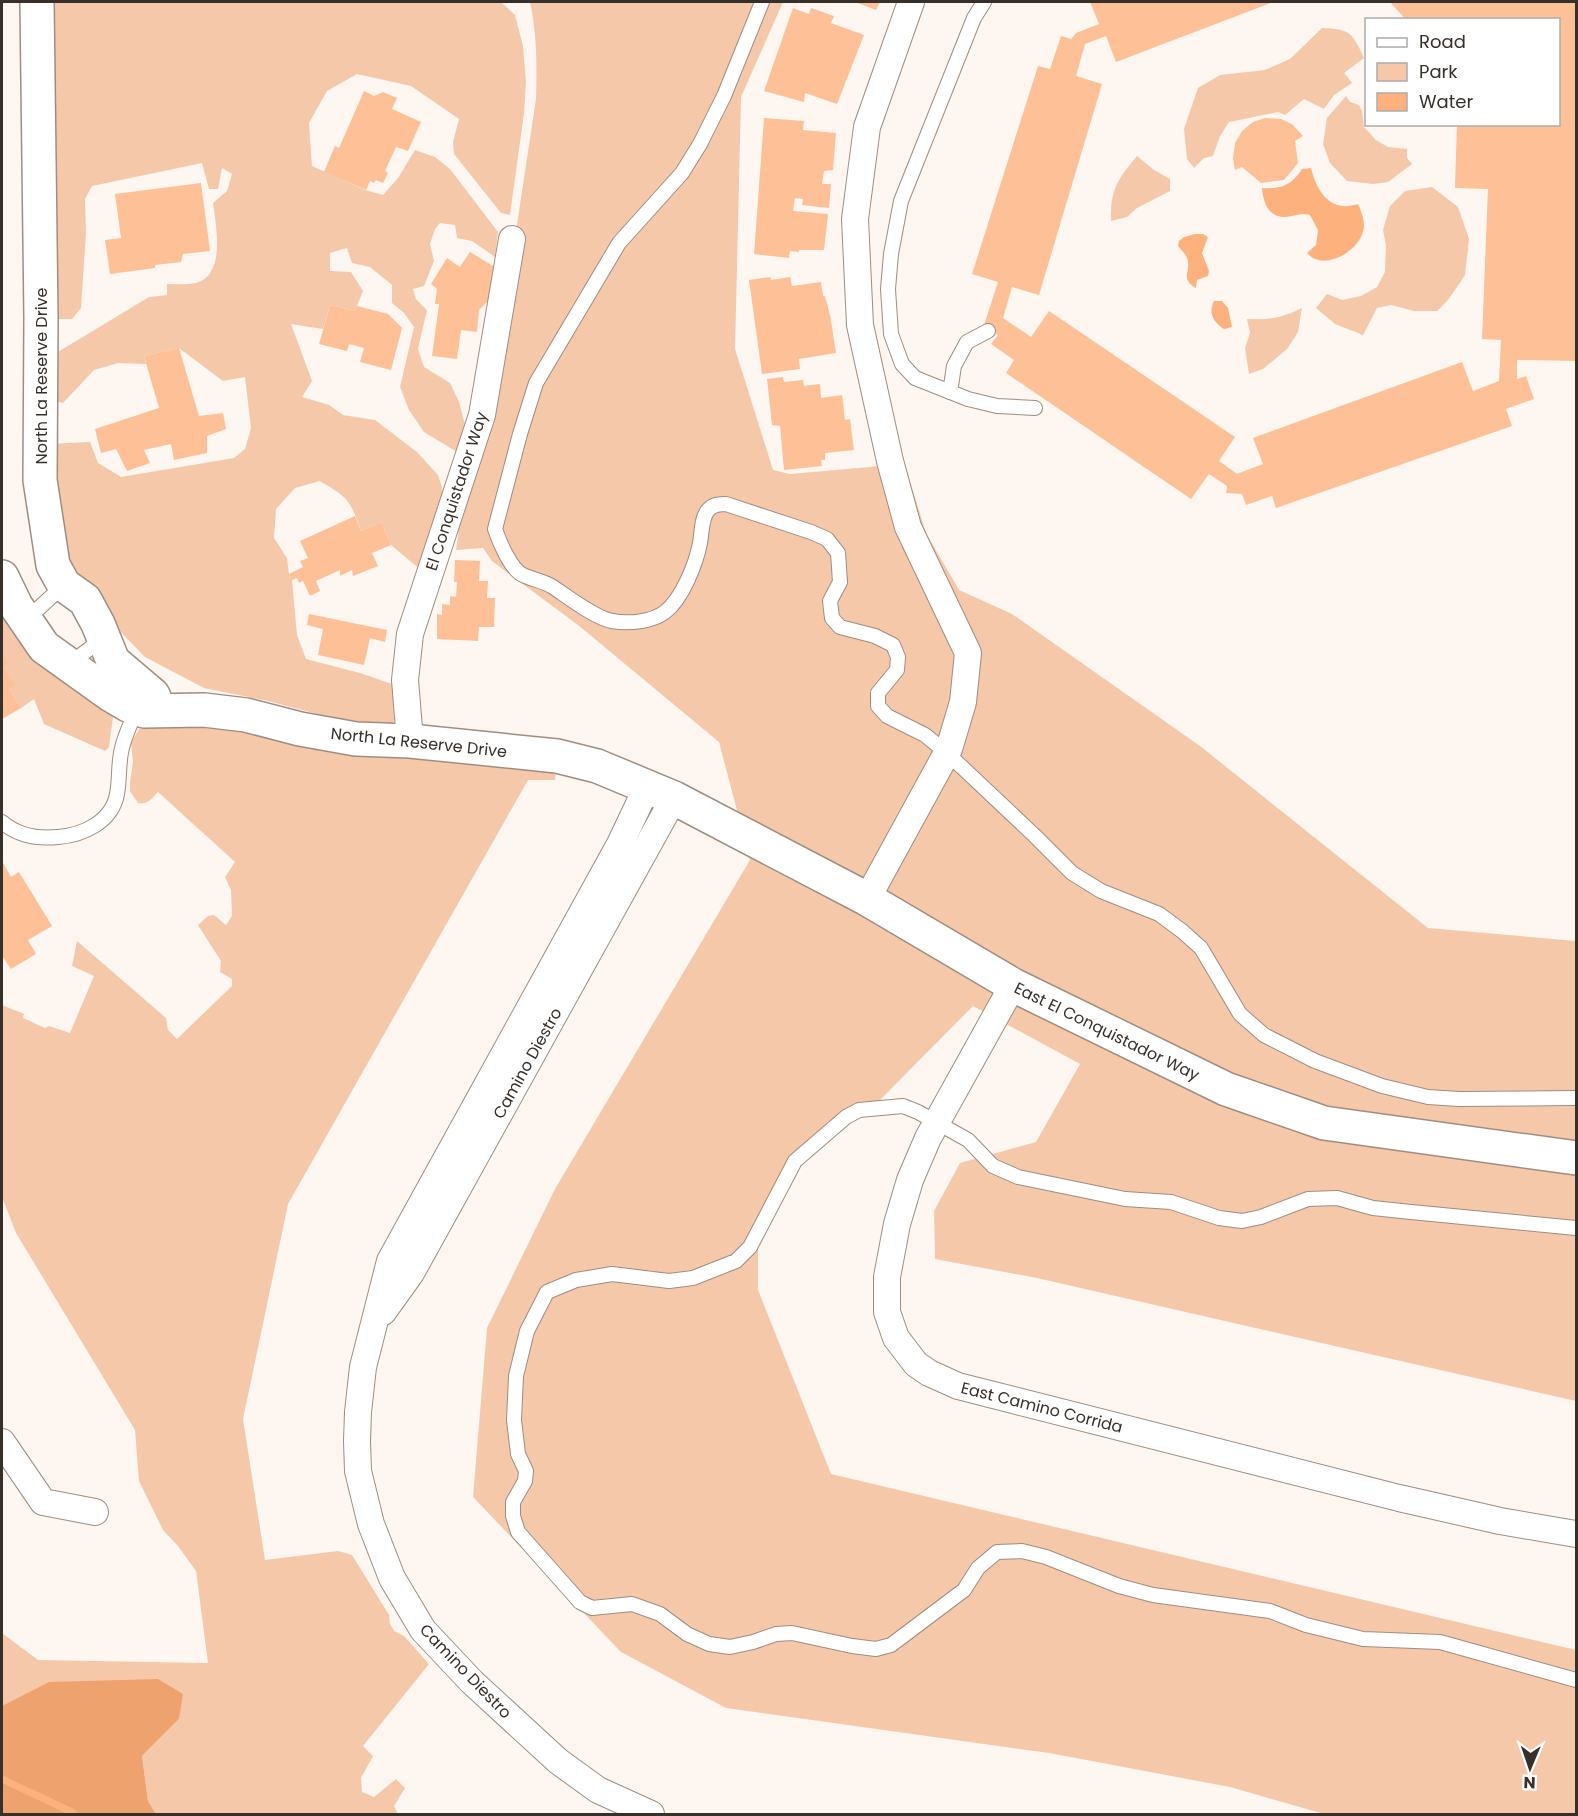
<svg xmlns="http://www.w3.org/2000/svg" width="1578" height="1816" font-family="Poppins,sans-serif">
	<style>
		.green { fill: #f6c8aa }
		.forest { fill: #eea36f }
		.water { fill: #fdb27d }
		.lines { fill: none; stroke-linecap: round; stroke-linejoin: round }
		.stream { stroke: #fdb27d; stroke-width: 7 }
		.building { fill: #fdc097 }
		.lane-casing { stroke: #a08d80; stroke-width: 16 }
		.street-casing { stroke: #a08d80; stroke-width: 28 }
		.secondary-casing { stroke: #a08d80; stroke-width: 36 }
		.lane { stroke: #fff; stroke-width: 14 }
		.street { stroke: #fff; stroke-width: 26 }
		.secondary { stroke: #fff; stroke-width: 33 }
		.labels { text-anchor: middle; stroke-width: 4.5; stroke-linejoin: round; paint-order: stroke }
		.street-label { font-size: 16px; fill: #372f2a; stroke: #fff }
	</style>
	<rect width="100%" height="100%" fill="#fef6f0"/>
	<!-- green -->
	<g class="green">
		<path d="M 43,2 L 501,2 L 515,15 L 523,46 L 526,82 L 524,113 L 510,215 L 501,213 L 454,154 L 453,142 L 459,119 L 411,86 L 357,74 L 327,91 L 309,123 L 312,166 L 365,190 L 383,195 L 398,178 L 415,150 L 435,157 L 450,169 L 498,232 L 495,257 L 472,241 L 457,238 L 455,225 L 440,223 L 435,229 L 430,244 L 434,261 L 424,286 L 413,289 L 416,299 L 427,310 L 418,349 L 424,367 L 450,383 L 459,402 L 466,428 L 457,452 L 424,432 L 409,410 L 400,387 L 414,327 L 404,313 L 392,303 L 392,285 L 370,267 L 352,263 L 347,248 L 330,253 L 330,271 L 351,272 L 363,291 L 355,311 L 330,305 L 323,329 L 291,324 L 312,381 L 302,397 L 329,405 L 343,415 L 375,420 L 417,452 L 438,475 L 445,497 L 421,570 L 391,545 L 381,522 L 361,531 C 350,499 348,498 320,481 L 295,488 L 276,509 L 274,538 L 287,558 L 289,574 L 292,580 L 297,635 L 306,659 L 360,673 L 392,684 L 396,715 L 392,726 L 333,718 L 264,700 L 204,688 L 145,657 L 116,627 L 65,562 L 46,444 L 90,442 L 98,463 L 121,477 L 234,458 L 245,449 L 251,428 L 245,377 L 223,381 L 179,348 L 144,356 L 146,364 L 118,363 L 94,370 L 63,403 L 52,400 L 48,358 L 149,297 L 167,295 L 167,284 C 176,284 187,285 196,283 C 226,275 216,226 213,203 L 227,191 L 232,174 L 222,168 L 218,189 L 209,189 L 202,163 L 92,186 L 85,199 L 86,233 L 81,308 L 72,319 L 48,319 Z"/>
		<path d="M 530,2 L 783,2 L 741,97 L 735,349 L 773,470 L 790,474 L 870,467 L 904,462 L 926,533 L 959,590 L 1012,614 L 1200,746 L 1428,928 L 1576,941 L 1576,1401 L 1037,1278 L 935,1259 L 934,1211 L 960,1163 L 1036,1142 L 1080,1064 L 973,1006 L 876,1104 L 789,1157 L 758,1236 L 758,1290 L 831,1474 L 1576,1650 L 1576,1814 L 1324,1814 L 1230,1787 L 1049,1753 L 726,1708 L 621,1652 L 473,1497 L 487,1328 L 555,1189 L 750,860 L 719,742 L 578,625 L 492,561 L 483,548 L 456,550 L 460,522 L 484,443 L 536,99 C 537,66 537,34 530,2 Z"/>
		<path d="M 1322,28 C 1350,29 1353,33 1364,58 L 1344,73 L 1352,83 L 1334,95 L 1324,109 L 1304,99 L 1285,115 L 1278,112 L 1229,122 L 1220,136 L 1213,156 L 1204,158 L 1194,168 L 1187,159 L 1184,129 L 1198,88 L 1220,75 L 1265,70 L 1290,59 Z"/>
		<polygon points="1346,96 1350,102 1359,105 1362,111 1364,127 1376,140 1388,147 1407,149 1407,158 1412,164 1388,182 1373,184 1347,181 1330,163 1323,144 1327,118"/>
		<path d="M 1137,156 L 1154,170 L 1170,179 L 1170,191 L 1137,208 L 1127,217 L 1111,221 C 1110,189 1118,179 1137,156 Z"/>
		<polygon points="1432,187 1458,207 1469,239 1465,275 1448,300 1437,311 1414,311 1391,305 1377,308 1363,335 1335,324 1316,308 1327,294 1342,300 1361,296 1377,287 1385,272 1386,245 1383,230 1390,206 1405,191"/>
		<path d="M 1302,308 L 1298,332 L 1287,349 L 1263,369 L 1249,374 L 1245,348 L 1250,333 L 1247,319 C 1270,320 1281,318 1302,308 Z"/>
		<polygon points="2,592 114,710 109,747 105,751 44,724 34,699 21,708 9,689 14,686 3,667 7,664 2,654"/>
		<path d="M 211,723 L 454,759 L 556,771 L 555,780 L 528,780 L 288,1204 L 243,1419 L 265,1560 L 338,1551 L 352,1555 L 389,1615 L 390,1624 L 394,1631 L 404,1636 L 429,1664 L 363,1746 L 373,1756 L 361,1778 L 362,1792 L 374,1797 L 396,1779 L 405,1788 L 394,1806 L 398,1814 L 156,1814 L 148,1801 L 142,1756 L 179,1719 L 11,1702 L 2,1706 L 2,1633 L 38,1660 L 208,1663 L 196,1571 L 178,1546 L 163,1530 L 139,1481 L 135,1430 L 16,1233 L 2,1197 L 2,1005 L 24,1014 L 23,1018 L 45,1028 L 49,1026 L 70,1033 L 94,976 L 72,966 L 77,941 L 166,1018 L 168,1030 L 177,1039 L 232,986 L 232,979 L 220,972 L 221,961 L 198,925 L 208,916 L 214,915 L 226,925 L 232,916 L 231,890 L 225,877 L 235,862 L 158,792 C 152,798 148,805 138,803 L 130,791 L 130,782 L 133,762 L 131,743 L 139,729 L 152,724 Z"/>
	</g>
	<!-- forest -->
	<polygon class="forest" points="158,1679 183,1694 179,1719 142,1756 148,1801 156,1814 2,1814 2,1706 49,1682"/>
	<!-- water -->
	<g class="water">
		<path d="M 1311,168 C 1317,192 1330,213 1358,204 C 1361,211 1364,218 1364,227 C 1362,250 1324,273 1307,253 L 1316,245 L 1318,230 L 1310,215 C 1299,213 1296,216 1286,217 C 1269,218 1263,203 1262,188 C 1281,189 1291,186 1302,169 Z"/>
		<path d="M 1195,234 L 1203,234 L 1208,237 L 1202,253 L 1209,271 L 1208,276 L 1197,280 L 1196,288 C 1179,278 1192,271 1187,258 C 1185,253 1181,250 1178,246 L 1179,241 L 1184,237 Z"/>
		<path d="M 1214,301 L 1222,301 L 1228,308 L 1232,327 L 1224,329 C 1213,322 1208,313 1214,301 Z"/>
	</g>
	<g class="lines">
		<!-- stream -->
		<polyline class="stream" points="2,1779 72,1812 74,1814"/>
	</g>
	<!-- building -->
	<g class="building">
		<polygon points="855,2 880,2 876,10"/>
		<polygon points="1090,2 1273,2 1116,62 1106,36 1085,44 1076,76 1102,84 1039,295 1012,287 1003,318 1031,337 1049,311 1235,437 1219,461 1237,474 1263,464 1253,438 1462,362 1473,391 1499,381 1501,340 1482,339 1488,189 1455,188 1457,124 1558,124 1558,20 1406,20 1390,2 1576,2 1576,172 1575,172 1576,176 1576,361 1517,360 1517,379 1526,376 1534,399 1506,409 1512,426 1276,508 1272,496 1246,505 1242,494 1226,493 1227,486 1209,474 1191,499 1006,373 1014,360 991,344 998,335 984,325 998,282 972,274 1038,66 1050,69 1061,36 1071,39 1076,33 1099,24"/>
		<polygon points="793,8 809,14 811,8 834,16 831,23 864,35 837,104 805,93 804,102 764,91"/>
		<polygon points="364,91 374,96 383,92 397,98 392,109 421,122 408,151 396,147 385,171 388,173 383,183 376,180 374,183 370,181 366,190 324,172 335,146 339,148"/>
		<polygon points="764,118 804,121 803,130 836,133 833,170 824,171 822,184 831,184 829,208 802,205 803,199 795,198 793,211 828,214 824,250 799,250 799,252 790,251 789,258 754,254"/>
		<polygon points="1265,118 1281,119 1292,124 1303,136 1295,141 1298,163 1284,180 1261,183 1242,167 1235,170 1233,159 1235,143 1242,131 1253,122"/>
		<polygon points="201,183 210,251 183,254 181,262 155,265 155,268 110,274 105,240 121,238 115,194"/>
		<polygon points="470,252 493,266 493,296 479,310 477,332 461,330 457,359 432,356 439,304 435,304 437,289 431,284 447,258 460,267"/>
		<polygon points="770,277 771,280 790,277 792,286 821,282 823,296 825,296 830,315 836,353 799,359 800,369 762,374 749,280"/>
		<polygon points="330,305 355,311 357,306 388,314 402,328 391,370 360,362 364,348 349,344 347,351 319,344"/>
		<polygon points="179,348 199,416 223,413 226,429 207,436 207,453 174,460 171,444 144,450 150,463 127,471 116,449 101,453 95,429 159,408 144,356"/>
		<polygon points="783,377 784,382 803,380 804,386 820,384 821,398 842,395 845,420 850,419 854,450 825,453 825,460 821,460 822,466 784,470 780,426 772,425 767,379"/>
		<polygon points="355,516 361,531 381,522 391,545 372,553 378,566 353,576 352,570 340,576 340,570 316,581 320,591 310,596 303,581 299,583 297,578 292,580 289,574 303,567 300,561 308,558 300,541"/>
		<polygon points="455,560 480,561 479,581 488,581 487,598 495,598 494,627 479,627 478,641 437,639 437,614 442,615 442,604 450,605 450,596 456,597 457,582 454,582"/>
		<polygon points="309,614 387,630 385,642 370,638 364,665 318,655 323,629 307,625"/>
		<polygon points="2,654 8,664 3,667 15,686 9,689 21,708 2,719"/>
		<polygon points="2,861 11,877 19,872 52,926 28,940 36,954 11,969 2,956"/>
	</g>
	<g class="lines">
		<defs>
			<g id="lane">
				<path d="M 762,2 L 724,96 L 700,144 L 682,173 L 619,243 L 536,383 L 520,434 L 495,529 C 499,541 511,570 523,575 C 533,580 544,581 553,587 C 568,597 595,618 612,621 C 628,624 652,622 665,612 C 682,599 696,564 700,543 C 702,533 701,517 709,509 C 714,504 720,504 726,504 L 811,532 L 827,539 L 838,553 L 840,582 L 830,601 L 832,618 L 840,627 L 875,636 L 893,645 L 898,657 L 897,670 L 878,693 L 878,706 L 887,716 L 925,735 L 947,753 L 1035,836 L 1072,873 L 1101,891 L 1159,914 L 1182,931 L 1201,948 L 1240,1014 L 1264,1035 L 1315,1061 L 1382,1086 L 1428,1097 L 1459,1099 L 1576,1098"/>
				<polyline points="984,2 974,18 901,201 891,254 888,289 891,334 902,364 915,378 968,399 997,406 1035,408"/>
				<polyline points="950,392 954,366 967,342 988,331"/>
				<polyline points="26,620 64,585"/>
				<polyline points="69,664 104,638"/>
				<path d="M 2,822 C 17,835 37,839 58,837 C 83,835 112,822 117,794 C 120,779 118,763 122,748 C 125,735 132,722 136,709"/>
				<polyline points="1576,1228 1411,1212 1373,1208 1337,1198 1308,1199 1261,1217 1242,1221 1219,1218 1171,1202 1125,1199 1018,1177 993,1166 968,1140 918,1112 903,1106 859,1110 846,1117 795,1161 750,1247 736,1261 693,1278 669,1281 612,1274 576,1280 547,1292 527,1331 516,1376 514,1420 518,1454 526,1471 525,1481 513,1502 513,1516 518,1532 580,1602 592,1608 632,1604 660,1614 687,1634 709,1644 730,1647 753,1642 776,1634 792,1633 852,1646 876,1649 891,1645 964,1590 978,1568 997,1552 1022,1551 1046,1557 1119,1586 1153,1595 1270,1611 1306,1625 1363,1639 1440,1642 1576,1680"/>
			</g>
			<g id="street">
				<polyline points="410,741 405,680 410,634 482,415 512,239"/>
				<polyline points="647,787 620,844 390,1261 363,1367 358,1412 357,1441 358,1471 371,1524 392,1578 423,1630 472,1682 558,1761 598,1790 651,1814"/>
				<polyline points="867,899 949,749 963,702 968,653 908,527 890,461 860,325 855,219 867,127 911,2"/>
				<polyline points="1013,985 928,1138 910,1180 897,1224 887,1277 887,1312 896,1338 916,1364 929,1373 958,1386 1399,1498 1500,1521 1576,1534"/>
				<polyline points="383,1312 411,1273 674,798"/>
				<polyline points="2,1442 43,1502 95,1512"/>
			</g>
			<g id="secondary">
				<polyline points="37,2 41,318 40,480 53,565 64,585 85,600 98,624 113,661 153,695 159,710"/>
				<polyline points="2,577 16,606 44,647 111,695 128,705 144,711 204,710 246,715 300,729 356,739 410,741 557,756 597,766 674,798 867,899 1013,985 1226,1089 1324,1123 1576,1158"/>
			</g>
		</defs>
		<!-- lane casing -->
		<use href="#lane" class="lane-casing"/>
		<!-- street casing -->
		<use href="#street" class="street-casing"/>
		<!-- secondary casing -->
		<use href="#secondary" class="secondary-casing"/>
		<!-- lane -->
		<use href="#lane" class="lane"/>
		<!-- street -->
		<use href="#street" class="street"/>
		<!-- secondary -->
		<use href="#secondary" class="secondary"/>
	</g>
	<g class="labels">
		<!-- street labels -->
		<g class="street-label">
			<text transform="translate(41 376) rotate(-90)" y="6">North La Reserve Drive</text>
			<text transform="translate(456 491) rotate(-72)" y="6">El Conquistador Way</text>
			<text transform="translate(419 742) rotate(6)" y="6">North La Reserve Drive</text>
			<text transform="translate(1107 1031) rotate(26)" y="6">East El Conquistador Way</text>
			<text transform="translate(527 1063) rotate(-61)" y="6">Camino Diestro</text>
			<text transform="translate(1042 1407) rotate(14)" y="6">East Camino Corrida</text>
			<text transform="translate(466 1671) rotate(46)" y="6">Camino Diestro</text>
		</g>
	</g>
	<!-- border -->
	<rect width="1578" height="1816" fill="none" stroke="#372f2a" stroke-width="6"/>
	<!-- legend -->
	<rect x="1365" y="18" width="195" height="108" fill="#ffffff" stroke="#afacaa" stroke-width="1.5"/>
	<rect x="1377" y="38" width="30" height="9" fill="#ffffff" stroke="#afacaa" stroke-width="1.5"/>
	<text x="1419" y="48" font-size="18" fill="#372f2a">Road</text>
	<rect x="1377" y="63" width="30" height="18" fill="#f6c8aa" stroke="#afacaa" stroke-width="1.5"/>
	<text x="1419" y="78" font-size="18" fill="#372f2a">Park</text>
	<rect x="1377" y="93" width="30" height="18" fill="#fdb27d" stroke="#afacaa" stroke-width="1.5"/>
	<text x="1419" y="108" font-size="18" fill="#372f2a">Water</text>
	<!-- north arrow -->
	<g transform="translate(1530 1768) rotate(182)" stroke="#ffffff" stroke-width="4.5" paint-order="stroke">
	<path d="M0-4.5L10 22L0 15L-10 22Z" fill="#372f2a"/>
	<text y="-9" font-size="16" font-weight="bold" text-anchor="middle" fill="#372f2a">N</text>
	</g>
</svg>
